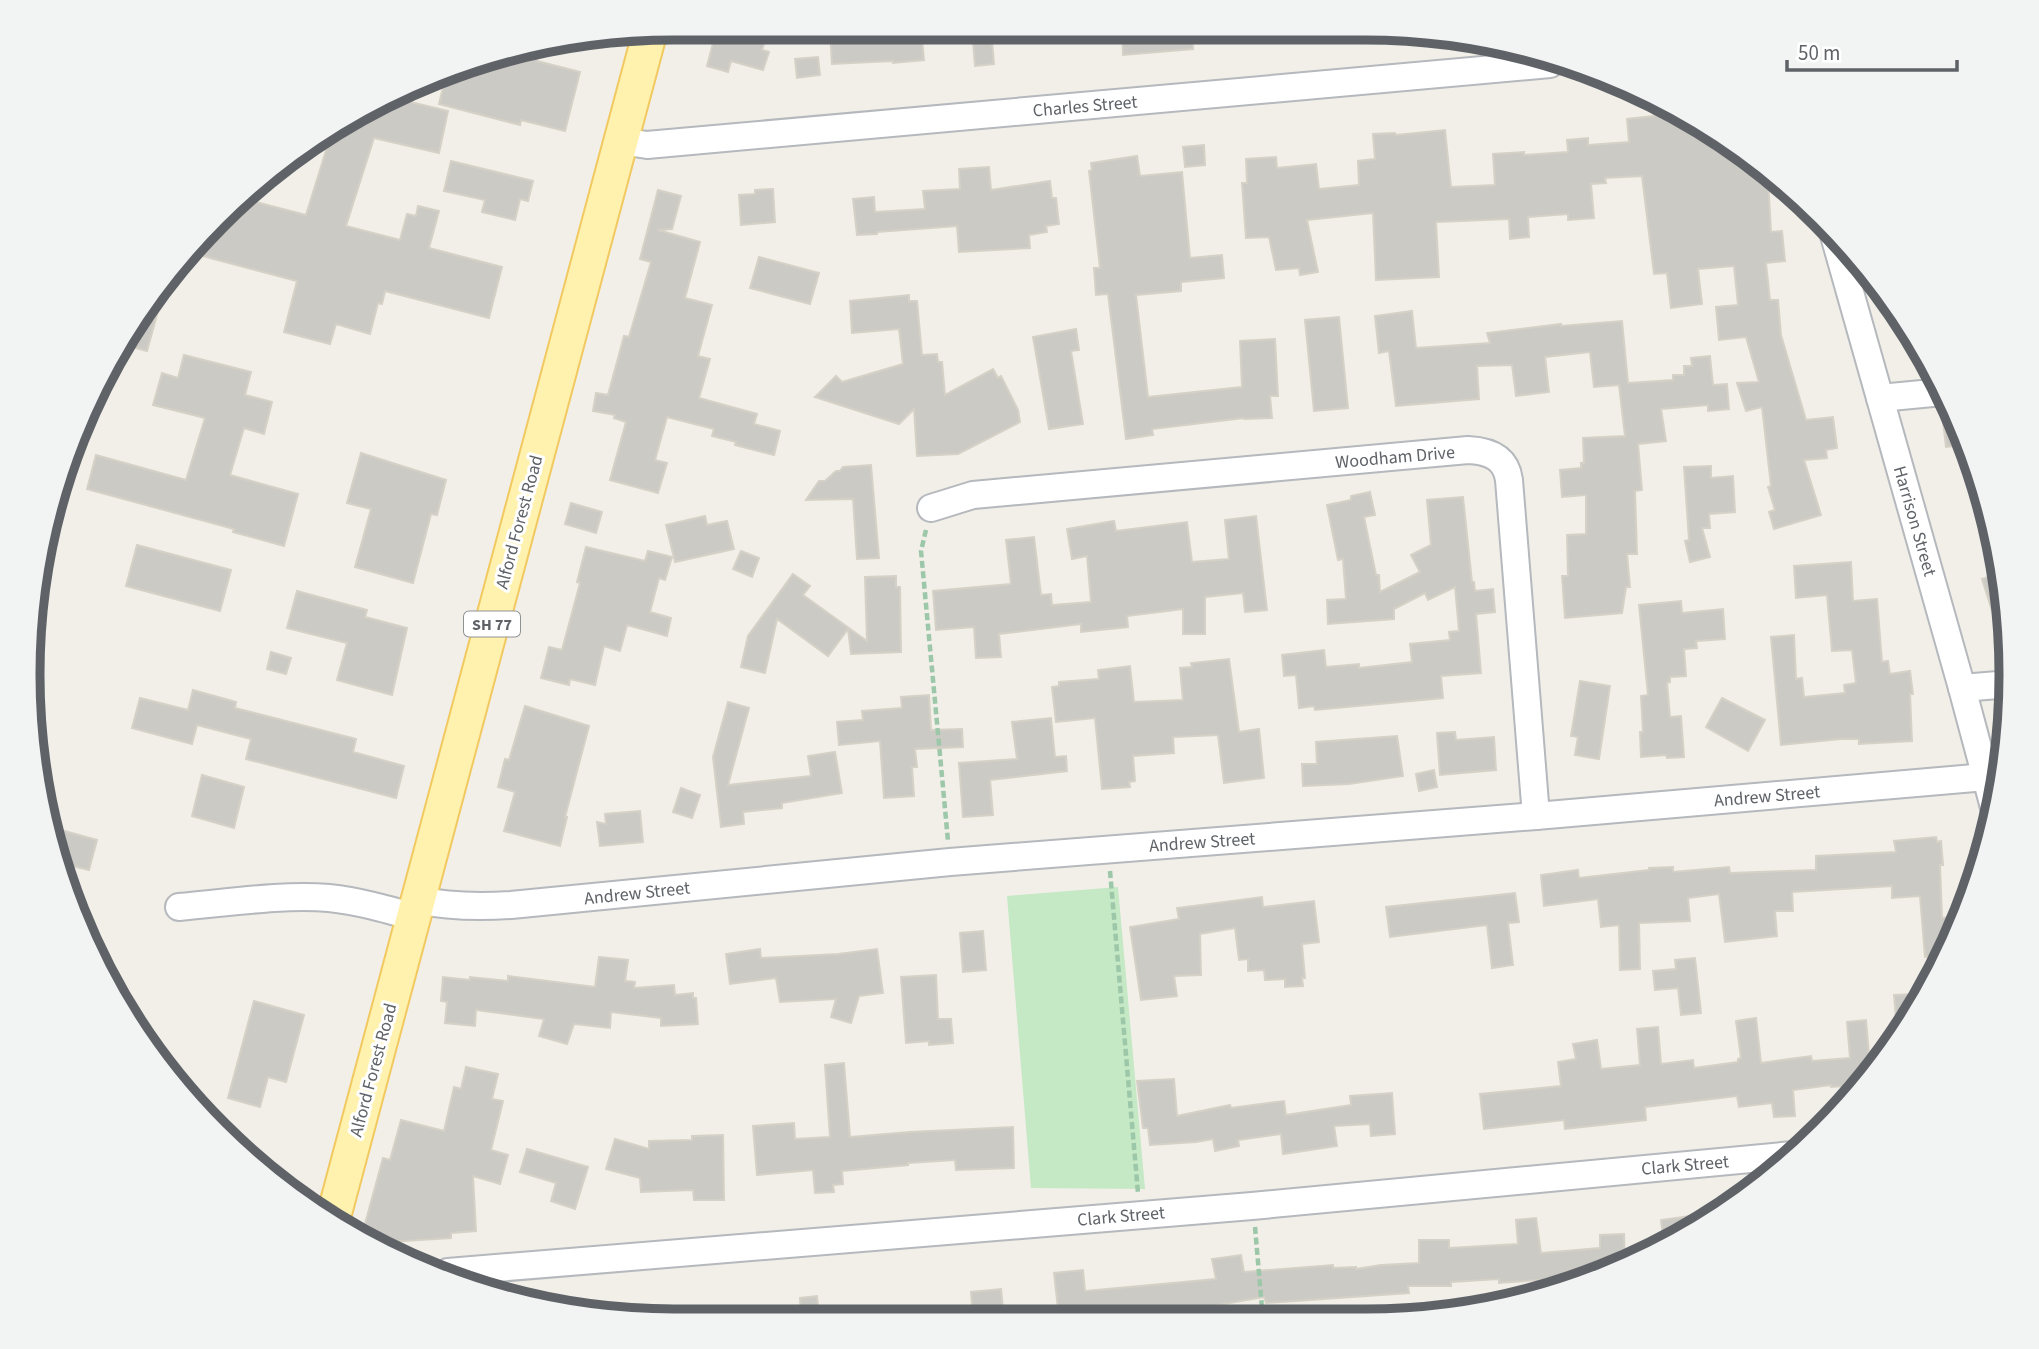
<svg xmlns="http://www.w3.org/2000/svg" width="2039" height="1349" font-family="'Source Sans 3',sans-serif">
	<style>
		.green { fill: #c5e8c5 }
		.building { fill: #cccac5; stroke: #d6d1c6; stroke-width: 2 }
		.lines { fill: none; stroke-linecap: round; stroke-linejoin: round }
		.minor-casing { stroke: #b5b8bc; stroke-width: 30 }
		.major-casing { stroke: #f2c960; stroke-width: 37 }
		.path { stroke: #9cc7a9; stroke-width: 4.5; stroke-dasharray: 7 3.5; stroke-linecap: butt }
		.minor { stroke: #fff; stroke-width: 26 }
		.major { stroke: #fff2af; stroke-width: 33 }
		.labels { text-anchor: middle; stroke-width: 6; stroke-linejoin: round; paint-order: stroke }
		.shield { fill: #fff; stroke: #8f9295; stroke-width: 2 }
		.shield-label { font-size: 16px; font-weight: bold; fill: #5f6368 }
		.street-label { font-size: 18px; fill: #5f6368; stroke: #fff }
		.rim { fill: none; stroke: #5f6368; stroke-width: 9 }
	</style>
	<rect width="100%" height="100%" fill="#f1efe8"/>
	<!-- green -->
	<polygon class="green" points="1118,887 1145,1189 1031,1188 1007,896"/>
	<!-- building -->
	<g class="building">
		<polygon points="717,28 765,40 762,50 769,52 763,70 731,61 728,72 707,66"/>
		<polygon points="861,29 921,30 924,60 893,63 893,61 832,64 830,31"/>
		<polygon points="972,30 991,30 994,64 975,66"/>
		<polygon points="1122,31 1192,32 1193,49 1123,55"/>
		<polygon points="538,51 537,61 580,72 565,131 521,120 520,125 439,104 447,72 467,62"/>
		<polygon points="818,57 820,75 797,78 795,59"/>
		<polygon points="1651,95 1768,179 1771,232 1782,231 1785,261 1766,263 1770,300 1778,300 1781,335 1806,420 1833,417 1837,448 1826,450 1827,458 1804,460 1821,515 1774,529 1769,512 1775,510 1768,487 1771,486 1762,407 1746,411 1737,383 1759,382 1746,337 1719,340 1716,307 1738,305 1734,266 1698,269 1702,304 1671,308 1667,273 1654,274 1642,176 1605,178 1606,183 1591,184 1594,218 1568,220 1568,214 1528,217 1529,237 1510,239 1509,219 1436,222 1439,277 1376,280 1373,213 1307,220 1318,272 1300,275 1299,268 1276,270 1269,237 1246,238 1242,183 1247,183 1246,159 1276,157 1277,168 1316,164 1319,189 1359,185 1358,161 1375,159 1373,134 1395,133 1396,135 1445,130 1451,187 1495,185 1493,154 1524,152 1524,155 1568,152 1567,140 1588,138 1588,145 1629,142 1627,119 1654,116"/>
		<polygon points="394,98 448,111 439,153 374,138 346,226 400,240 407,214 416,216 418,206 439,211 429,248 502,267 489,318 385,291 382,304 378,303 370,334 336,324 330,344 284,332 297,281 191,253 248,200 306,215 333,128"/>
		<polygon points="1204,145 1205,165 1185,167 1183,147"/>
		<polygon points="1137,156 1140,176 1182,172 1190,258 1222,255 1224,278 1181,282 1181,291 1136,295 1148,397 1242,387 1240,341 1275,339 1278,396 1270,396 1272,418 1244,419 1244,418 1152,429 1153,435 1126,439 1108,294 1096,295 1094,268 1100,268 1089,171 1092,170 1091,163"/>
		<polygon points="451,161 533,181 528,201 520,199 515,220 482,212 485,200 444,191"/>
		<polygon points="989,167 991,190 1050,181 1052,198 1056,198 1059,224 1046,226 1047,232 1029,235 1030,248 959,252 957,226 877,232 877,234 857,235 853,199 874,197 875,212 925,209 923,191 960,189 959,169"/>
		<polygon points="773,189 775,222 741,225 739,195 755,194 755,190"/>
		<polygon points="658,190 681,196 672,229 658,230 700,242 685,298 712,305 698,356 710,359 699,398 757,414 754,424 780,431 774,455 735,445 736,442 712,436 714,429 667,417 655,460 667,463 658,493 610,480 626,422 614,418 615,415 593,411 596,393 608,395 624,336 629,337 651,262 640,259"/>
		<polygon points="759,257 819,273 810,304 750,288"/>
		<polygon points="158,287 164,289 147,351 125,345"/>
		<polygon points="909,295 909,301 917,301 922,355 937,354 938,362 942,362 945,395 993,369 998,378 1001,376 1018,410 1020,422 958,454 917,456 914,409 899,424 815,397 836,376 842,382 903,364 899,329 852,333 850,301"/>
		<polygon points="1412,311 1416,348 1490,343 1487,333 1561,324 1561,326 1622,321 1628,383 1673,380 1673,375 1684,375 1684,366 1692,366 1691,358 1710,356 1713,385 1727,384 1729,409 1708,411 1708,405 1661,409 1666,441 1638,444 1642,490 1635,491 1637,554 1627,554 1630,587 1626,587 1622,613 1565,618 1562,576 1568,576 1567,535 1586,534 1586,495 1562,497 1560,470 1581,468 1581,463 1584,463 1583,438 1625,436 1619,385 1594,387 1590,352 1545,357 1549,392 1516,396 1512,365 1477,366 1479,399 1396,406 1389,351 1379,353 1375,316"/>
		<polygon points="1339,317 1348,408 1314,411 1305,320"/>
		<polygon points="1076,329 1079,350 1071,351 1083,424 1049,429 1033,337"/>
		<polygon points="184,355 251,372 245,395 272,402 264,434 244,428 230,475 298,494 284,546 233,532 234,529 87,489 96,455 186,480 205,418 153,405 162,373 178,378"/>
		<polygon points="1958,419 1967,445 1946,447 1943,421"/>
		<polygon points="361,453 446,480 437,515 431,514 413,583 355,567 371,509 347,503"/>
		<polygon points="871,465 879,558 857,559 853,499 806,500 819,481 825,481 836,471 840,471 843,467"/>
		<polygon points="1711,466 1711,478 1733,476 1735,512 1709,514 1710,528 1702,528 1710,557 1690,562 1685,541 1689,540 1684,467"/>
		<polygon points="1370,492 1375,515 1364,517 1376,575 1379,575 1380,592 1420,572 1411,555 1431,545 1427,500 1463,497 1472,582 1474,582 1475,591 1493,589 1495,612 1476,614 1481,673 1441,676 1443,698 1315,710 1314,706 1299,708 1296,675 1284,676 1282,655 1324,650 1326,667 1359,664 1359,668 1412,662 1410,644 1450,640 1449,632 1459,631 1455,587 1428,600 1425,593 1394,609 1394,619 1328,624 1327,600 1346,599 1343,559 1338,560 1327,505 1351,500 1351,496"/>
		<polygon points="571,503 602,512 596,533 565,524"/>
		<polygon points="705,516 707,525 727,521 734,549 675,562 666,525"/>
		<polygon points="1256,516 1267,610 1245,612 1243,593 1205,597 1205,634 1183,634 1183,609 1127,616 1128,627 1081,632 1081,624 999,634 1001,657 976,658 974,627 936,630 933,591 1011,584 1006,540 1034,537 1041,595 1051,594 1052,605 1091,602 1087,556 1072,559 1067,529 1114,521 1116,531 1187,522 1192,562 1229,559 1225,520"/>
		<polygon points="137,545 231,570 220,611 126,586"/>
		<polygon points="586,547 645,561 648,551 672,557 665,580 659,578 650,612 671,618 667,636 627,625 620,651 604,646 595,685 570,679 569,685 541,678 549,647 562,650 580,583 577,582"/>
		<polygon points="741,551 759,558 752,577 733,569"/>
		<polygon points="1851,562 1853,601 1877,599 1882,662 1888,661 1890,674 1910,671 1913,694 1910,694 1912,741 1859,744 1859,739 1841,739 1781,745 1771,637 1794,635 1796,679 1802,678 1804,697 1845,693 1844,685 1856,683 1852,650 1832,651 1827,595 1796,598 1794,566"/>
		<polygon points="2001,573 2007,631 1999,633 1982,579"/>
		<polygon points="793,574 810,586 803,595 867,641 865,577 896,576 896,587 900,587 901,652 851,654 848,629 828,656 777,619 765,673 741,667 748,636"/>
		<polygon points="297,591 367,610 365,617 407,628 392,695 337,680 347,643 287,628"/>
		<polygon points="1681,601 1682,613 1723,609 1725,639 1696,641 1697,648 1684,649 1686,676 1670,677 1670,682 1667,683 1670,717 1681,716 1684,757 1667,758 1666,755 1641,757 1640,732 1643,732 1641,696 1648,695 1639,605"/>
		<polygon points="271,652 291,658 286,674 267,669"/>
		<polygon points="1229,659 1239,732 1259,729 1264,778 1224,783 1218,735 1173,737 1174,753 1133,756 1135,781 1129,782 1130,787 1102,789 1095,718 1056,722 1052,687 1059,686 1059,682 1099,679 1098,670 1130,666 1134,702 1183,700 1180,668 1192,667 1191,663"/>
		<polygon points="1580,681 1610,686 1599,759 1575,755 1578,737 1571,736"/>
		<polygon points="193,690 236,702 235,708 356,739 353,752 404,766 396,798 246,759 251,739 197,725 192,744 132,728 140,698 188,710"/>
		<polygon points="929,695 931,730 962,729 963,747 915,749 917,767 912,767 914,796 884,798 880,741 839,745 837,722 863,720 862,711 902,708 901,697"/>
		<polygon points="1722,698 1765,720 1748,751 1706,727"/>
		<polygon points="728,702 749,708 728,785 811,776 808,756 835,752 842,793 782,803 782,808 743,812 744,824 721,827 713,757"/>
		<polygon points="525,706 589,726 565,817 567,817 560,846 504,831 515,792 498,787 505,759 509,760"/>
		<polygon points="1051,718 1055,757 1066,756 1067,771 990,780 993,815 963,817 959,763 1017,759 1012,722"/>
		<polygon points="1455,732 1456,740 1494,737 1496,770 1440,775 1437,733"/>
		<polygon points="1397,736 1403,776 1349,784 1303,786 1302,764 1317,764 1316,742"/>
		<polygon points="1434,770 1437,787 1419,791 1416,774"/>
		<polygon points="202,775 244,787 234,828 192,816"/>
		<polygon points="681,788 700,795 692,818 673,812"/>
		<polygon points="640,811 643,842 600,846 597,822 606,824 605,814"/>
		<polygon points="50,827 97,840 89,870 64,864"/>
		<polygon points="1936,837 1937,842 1941,841 1943,865 1940,865 1942,918 1951,917 1951,921 1962,920 1944,955 1925,957 1920,896 1892,898 1892,886 1792,892 1793,911 1775,911 1777,936 1725,942 1719,894 1688,898 1690,921 1639,923 1640,969 1620,970 1619,925 1601,927 1598,899 1544,906 1541,875 1578,870 1579,878 1649,870 1649,868 1673,867 1673,872 1729,867 1730,873 1816,870 1816,856 1896,852 1894,841"/>
		<polygon points="1515,893 1519,922 1508,923 1513,965 1492,968 1487,925 1390,937 1386,907"/>
		<polygon points="1262,897 1263,907 1314,901 1319,942 1302,944 1305,978 1302,978 1303,986 1285,987 1285,979 1265,980 1264,970 1248,971 1248,959 1239,960 1235,928 1200,934 1201,975 1174,976 1177,996 1141,1000 1130,927 1179,919 1177,908"/>
		<polygon points="983,931 986,970 963,972 960,933"/>
		<polygon points="760,949 761,958 838,954 877,949 883,993 859,996 851,1023 831,1017 836,999 780,1002 776,978 730,984 726,954"/>
		<polygon points="599,957 628,960 625,981 635,982 634,988 674,985 675,995 693,993 693,998 696,998 698,1024 661,1026 661,1018 611,1012 610,1028 574,1024 567,1044 539,1036 544,1019 476,1010 475,1026 445,1023 447,1002 441,1001 443,977 470,980 470,977 508,981 508,976 595,987"/>
		<polygon points="1695,958 1701,1013 1681,1015 1678,988 1655,990 1653,971 1676,969 1675,960"/>
		<polygon points="936,975 938,1019 951,1019 953,1043 929,1045 929,1041 906,1043 901,977"/>
		<polygon points="1915,994 1916,1008 1911,1018 1896,1019 1894,995"/>
		<polygon points="254,1001 304,1015 286,1082 268,1077 260,1107 228,1098"/>
		<polygon points="1756,1018 1761,1063 1811,1056 1812,1061 1850,1058 1847,1022 1866,1020 1869,1055 1885,1054 1860,1085 1831,1087 1831,1085 1793,1090 1795,1116 1774,1117 1772,1103 1739,1107 1737,1096 1645,1107 1646,1120 1565,1129 1564,1120 1484,1129 1480,1094 1561,1086 1558,1062 1576,1059 1573,1044 1597,1040 1601,1069 1640,1065 1637,1029 1658,1027 1661,1064 1693,1060 1694,1068 1738,1062 1738,1059 1741,1058 1736,1021"/>
		<polygon points="844,1063 850,1137 910,1132 1013,1127 1014,1168 956,1170 955,1160 908,1163 908,1165 842,1171 843,1184 833,1185 834,1192 815,1193 813,1170 757,1175 753,1126 794,1123 795,1139 830,1137 825,1065"/>
		<polygon points="466,1067 498,1074 492,1099 503,1101 491,1150 508,1155 500,1184 473,1176 476,1231 451,1233 451,1238 372,1243 362,1235 383,1158 390,1160 401,1120 444,1131 454,1087 461,1089"/>
		<polygon points="1174,1079 1177,1116 1230,1105 1231,1108 1284,1101 1286,1115 1351,1105 1350,1096 1392,1093 1395,1134 1371,1136 1370,1124 1334,1126 1337,1146 1283,1154 1281,1134 1238,1140 1239,1146 1215,1151 1213,1139 1196,1142 1150,1145 1148,1128 1143,1128 1137,1081"/>
		<polygon points="723,1135 724,1200 694,1200 693,1190 641,1192 640,1178 606,1169 615,1139 649,1149 649,1141 692,1140 692,1136"/>
		<polygon points="527,1149 588,1167 575,1209 551,1201 556,1183 520,1172"/>
		<polygon points="1719,1212 1719,1214 1664,1244 1661,1220"/>
		<polygon points="1536,1218 1541,1253 1600,1248 1600,1235 1624,1234 1625,1265 1612,1272 1551,1290 1550,1279 1499,1283 1499,1279 1451,1282 1451,1286 1408,1286 1409,1293 1266,1303 1264,1297 1195,1309 1195,1312 1111,1319 1111,1312 1059,1318 1054,1273 1083,1270 1085,1291 1216,1279 1212,1259 1241,1255 1244,1272 1333,1265 1333,1268 1356,1267 1356,1269 1381,1265 1419,1263 1419,1240 1449,1240 1449,1248 1518,1244 1516,1220"/>
		<polygon points="1001,1289 1004,1318 973,1318 971,1292"/>
		<polygon points="817,1296 819,1317 801,1317 800,1298"/>
	</g>
	<g class="lines">
		<defs>
			<g id="minor">
				<polyline points="621,141 647,145 1550,64"/>
				<polyline points="1833,232 1962,688 1995,811"/>
				<polyline points="1880,398 1943,392"/>
				<path d="M 931,508 L 973,495 L 1468,450 C 1490,451 1506,458 1509,480 L 1536,816"/>
				<polyline points="1962,688 2010,684"/>
				<path d="M 419,900 C 450,907 479,907 511,905 L 950,862 L 1536,816 L 1986,777"/>
				<path d="M 179,907 C 227,903 282,894 329,898 C 358,901 386,909 414,917"/>
				<polyline points="448,1272 1252,1206 1793,1155"/>
			</g>
			<polyline id="major" points="334,1215 650,32"/>
		</defs>
		<!-- minor casing -->
		<use href="#minor" class="minor-casing"/>
		<!-- major casing -->
		<use href="#major" class="major-casing"/>
		<!-- path -->
		<g class="path">
			<polyline points="926,530 921,551 948,841"/>
			<polyline points="1110,871 1138,1193"/>
			<polyline points="1255,1227 1263,1320"/>
		</g>
		<!-- minor -->
		<use href="#minor" class="minor"/>
		<!-- major -->
		<use href="#major" class="major"/>
	</g>
	<g class="labels">
		<!-- shield labels -->
		<rect class="shield" x="464" y="611.5" width="56" height="25" rx="5"/>
		<g class="shield-label">
			<text x="492" y="630">SH 77</text>
		</g>
		<!-- street labels -->
		<g class="street-label">
			<text transform="translate(1085 106) rotate(-5)" y="6">Charles Street</text>
			<text transform="translate(1395 457) rotate(-5)" y="6">Woodham Drive</text>
			<text transform="translate(1915 521) rotate(74)" y="6">Harrison Street</text>
			<text transform="translate(519 522) rotate(-75)" y="6">Alford Forest Road</text>
			<text transform="translate(1767 796) rotate(-5)" y="6">Andrew Street</text>
			<text transform="translate(1202 842) rotate(-4)" y="6">Andrew Street</text>
			<text transform="translate(637 893) rotate(-6)" y="6">Andrew Street</text>
			<text transform="translate(373 1070) rotate(-75)" y="6">Alford Forest Road</text>
			<text transform="translate(1685 1165) rotate(-5)" y="6">Clark Street</text>
			<text transform="translate(1121 1216) rotate(-5)" y="6">Clark Street</text>
		</g>
	</g>
	<!-- crop -->
	<path d="M0 0H2039V1349H0ZM674 40H1365A634 634 0 0 1 1999 674V675A634 634 0 0 1 1365 1309H674A634 634 0 0 1 40 675V674A634 634 0 0 1 674 40Z" fill="#f2f3f3" fill-rule="evenodd"/>
	<path class="rim" d="M674 40H1365A634 634 0 0 1 1999 674V675A634 634 0 0 1 1365 1309H674A634 634 0 0 1 40 675V674A634 634 0 0 1 674 40Z"/>
	<!-- scale -->
	<path d="M1787 60v10h170v-10" fill="none" stroke="#5f6368" stroke-width="3.5"/>
	<text x="1798" y="60" font-size="21" fill="#5f6368" stroke="#ffffff" stroke-width="5" paint-order="stroke">50 m</text>
</svg>
